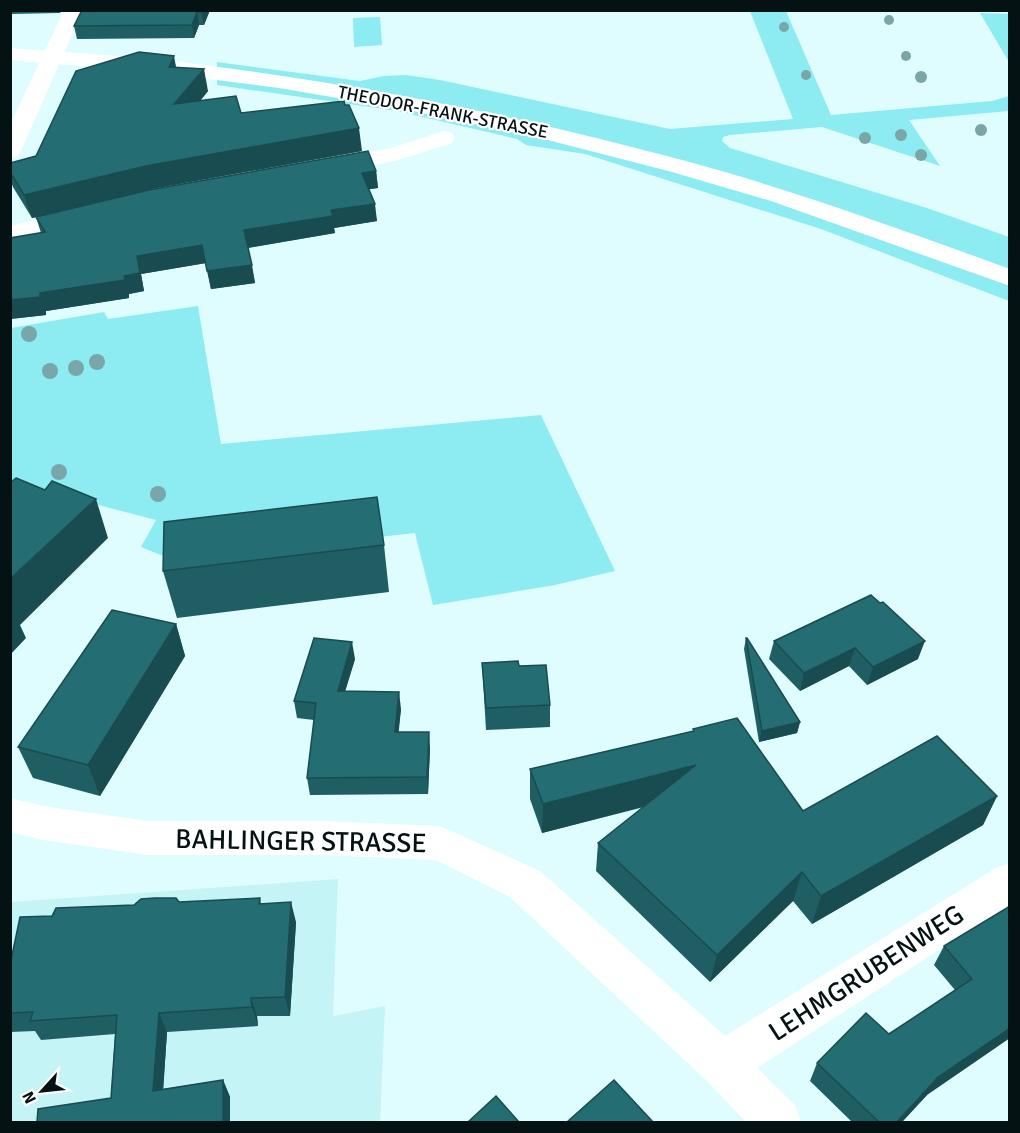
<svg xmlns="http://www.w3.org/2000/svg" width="1020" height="1133" font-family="Signika,sans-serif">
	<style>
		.built { fill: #c5f4f7 }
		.green { fill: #8debf2 }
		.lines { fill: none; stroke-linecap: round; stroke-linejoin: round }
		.minor { fill: #fff; fill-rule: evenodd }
		.major { fill: #fff; fill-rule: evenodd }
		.tree { fill: #79a6a8 }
		.wall { fill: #1f5e62 }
		.shaded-wall { fill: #194c50 }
		.building { fill: #246d72; stroke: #194c50; stroke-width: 1.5 }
		.labels { text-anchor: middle; stroke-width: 4.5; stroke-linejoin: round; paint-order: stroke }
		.far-street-label { font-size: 18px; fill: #051213; stroke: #fff }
		.near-street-label { font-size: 27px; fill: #051213; stroke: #fff }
	</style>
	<rect width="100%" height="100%" fill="#dffdfe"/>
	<!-- built -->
	<polygon class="built" points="338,879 333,1016 385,1006 380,1122 11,1122 11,902"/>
	<!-- green -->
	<g class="green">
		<polygon points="750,11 786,11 831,115 992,101 1009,96 1009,111 909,120 940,166 822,127 730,135 723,137 722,141 730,148 927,208 1009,237 1009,301 821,229 585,154 526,145 517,139 397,111 217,85 217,62 360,81 384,76 406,75 440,80 670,129 793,119"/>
		<polygon points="980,13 1009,14 1009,62"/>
		<polygon points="380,17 382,45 354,47 353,18"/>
		<polygon points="198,306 221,444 541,415 615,571 555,585 433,605 415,533 173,560 141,547 156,520 64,496 11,493 11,328 104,312 108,319"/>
	</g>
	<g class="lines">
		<!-- minor -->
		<g class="minor">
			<polygon points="64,10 83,10 21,151 18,156 10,158 10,125"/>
			<polygon points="444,131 452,133 455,138 452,143 395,161 326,174 318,172 315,167 318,162 391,148"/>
			<polygon points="82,208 91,210 94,215 91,220 10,240 10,226"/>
			<polygon points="10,798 43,806 148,821 324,821 440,826 540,871 725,1036 996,868 1010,863 1010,904 757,1068 795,1105 801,1122 746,1122 706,1080 510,897 436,860 324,855 148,855 43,840 10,832"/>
		</g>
		<!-- major -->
		<path class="major" d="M 10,48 C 77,53 144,57 211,66 C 371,86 530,119 686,161 C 796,191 903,230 1010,269 L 1010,286 L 771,201 L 672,172 L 548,140 L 414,111 L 279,88 L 161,73 L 10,60 Z"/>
	</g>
	<!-- trees -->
	<g class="tree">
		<circle cx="889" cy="20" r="5"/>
		<circle cx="784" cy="27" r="5"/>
		<circle cx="906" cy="56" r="5"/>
		<circle cx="806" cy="75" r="5"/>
		<circle cx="921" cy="77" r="6"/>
		<circle cx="981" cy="130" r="6"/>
		<circle cx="901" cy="135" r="6"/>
		<circle cx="865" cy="138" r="6"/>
		<circle cx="921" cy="155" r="6"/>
		<circle cx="29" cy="334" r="8"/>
		<circle cx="97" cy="362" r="8"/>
		<circle cx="76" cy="368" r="8"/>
		<circle cx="50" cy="371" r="8"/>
		<circle cx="59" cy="472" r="8"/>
		<circle cx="158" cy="494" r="8"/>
	</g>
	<!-- wall -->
	<g class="wall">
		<polygon points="10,10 62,10 60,13 10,14"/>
		<polygon points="210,10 204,25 199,25 194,38 77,39 74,26"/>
		<polygon points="176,67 208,91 200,101 362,151 151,189 376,171 378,188 369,189 377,221 334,228 335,233 248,248 255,283 211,289 206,263 141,274 144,291 129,294 129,298 46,311 46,315 10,319 10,238 41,233 36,217 32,218 13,187 10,180 10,172"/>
		<polygon points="384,545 389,592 177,618 163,571"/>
		<polygon points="871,595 918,659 867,685 849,666 800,691 769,659 774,641"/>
		<polygon points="176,624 185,656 100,796 33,778 18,747"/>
		<polygon points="746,638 800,722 797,733 759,742 744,649"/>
		<polygon points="355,659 345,691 401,709 398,732 430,748 428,794 310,795 307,778 314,720 297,718 294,701"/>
		<polygon points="482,663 519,666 550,705 550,727 486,730"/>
		<polygon points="693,729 803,811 997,796 983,825 812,924 793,901 710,982 596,871 598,843 644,807 542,833 530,799 530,769 693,731"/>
		<polygon points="260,898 261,904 296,922 290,1016 257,1016 258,1026 167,1032 163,1089 223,1080 230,1097 111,1098 115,1034 41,1040 35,1031 10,1032 10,965 52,916 134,905"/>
		<polygon points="1010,906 927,1095 902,1122 852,1122 810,1081 817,1063 889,1034 955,990 934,965 944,946"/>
	</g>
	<!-- shaded-wall -->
	<g class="shaded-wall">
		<polygon points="202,10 210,10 204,25 201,12"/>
		<polygon points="197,12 199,25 194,38 192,25"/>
		<polygon points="174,56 178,77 169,67"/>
		<polygon points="204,69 208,91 179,127 174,104"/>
		<polygon points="359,128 362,151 151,189 32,218 24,195 146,166"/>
		<polygon points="376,171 378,188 364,190 362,173"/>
		<polygon points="375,204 377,221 334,228 335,233 247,248 244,230 331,210"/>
		<polygon points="202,245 206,263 141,274 144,291 129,294 129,298 46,311 46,315 10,319 10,300 124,276 137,256"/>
		<polygon points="252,265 255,283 211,289 207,271"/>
		<polygon points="96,499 108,538 20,625 26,638 10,655 10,579"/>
		<polygon points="176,624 185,656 100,796 88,765"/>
		<polygon points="925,641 918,659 867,685 873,667"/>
		<polygon points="352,642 355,659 340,708 338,691"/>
		<polygon points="855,648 849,666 800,691 804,673"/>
		<polygon points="399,692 401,709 397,749 395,732"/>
		<polygon points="800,722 797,733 759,742 762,731"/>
		<polygon points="429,732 430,748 428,794 427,777"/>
		<polygon points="696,765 691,794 542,833 543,804"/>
		<polygon points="997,796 983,825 812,924 821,896"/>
		<polygon points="802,872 793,901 710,982 717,955"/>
		<polygon points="291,902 296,922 290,1016 285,997"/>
		<polygon points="251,998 257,1016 258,1026 252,1007"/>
		<polygon points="159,1013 167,1032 162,1108 153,1091"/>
		<polygon points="1010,1028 1010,1038 927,1095 902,1122 897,1122 938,1077"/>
		<polygon points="223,1080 230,1097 230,1122 223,1122"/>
	</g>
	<!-- building -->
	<g class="building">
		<polygon points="82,10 202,10 201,12 197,12 192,25 74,26"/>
		<polygon points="139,52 174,56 169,67 204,69 174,104 236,96 241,113 344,101 345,105 349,105 359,128 146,166 24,195 10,172 10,163 36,156 76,71"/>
		<polygon points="368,151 376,171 362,173 375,204 331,210 333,216 244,230 252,265 207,271 202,245 137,256 140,273 124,276 125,280 40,293 40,297 10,300 10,238 45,232 36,217 149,190"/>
		<polygon points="16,478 45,490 52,481 96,499 10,579 10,483"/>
		<polygon points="377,497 384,545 163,571 164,522"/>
		<polygon points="871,595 880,603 883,602 925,641 873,667 855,648 804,673 774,641"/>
		<polygon points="112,610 176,624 88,765 18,747"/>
		<polygon points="314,638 352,642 338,691 399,692 395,732 429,732 427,777 307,778 316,703 294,701"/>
		<polygon points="746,638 747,638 800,722 762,731"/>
		<polygon points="518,661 519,666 546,665 550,705 486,708 482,663"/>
		<polygon points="737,718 803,811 937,736 997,796 821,896 802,872 717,955 598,843 696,765 543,804 530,769 694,731 693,729"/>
		<polygon points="155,898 176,898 179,902 260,898 259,904 291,902 285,997 251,998 252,1007 159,1013 153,1091 223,1080 223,1122 37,1122 38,1109 111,1098 117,1015 30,1021 33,1012 10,1013 10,965 20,917 52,916 56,908 134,905 141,899"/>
		<polygon points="1010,906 1010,1028 938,1077 897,1122 879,1122 817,1063 866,1013 889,1034 972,979 944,946"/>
		<polygon points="614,1080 653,1122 567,1122"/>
		<polygon points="496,1096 519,1122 468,1122"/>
	</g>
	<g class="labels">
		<!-- far-street labels -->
		<g class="far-street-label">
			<text transform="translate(443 112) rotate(11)" y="6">THEODOR-FRANK-STRASSE</text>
		</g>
		<!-- near-street labels -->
		<g class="near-street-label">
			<text transform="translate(301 841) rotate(1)" y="9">BAHLINGER STRASSE</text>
			<text transform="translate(866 973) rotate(-33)" y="9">LEHMGRUBENWEG</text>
		</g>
	</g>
	<!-- border -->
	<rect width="1020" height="1133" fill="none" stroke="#051213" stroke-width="24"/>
	<!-- north arrow -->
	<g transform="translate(42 1091) rotate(243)" stroke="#ffffff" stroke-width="4.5" paint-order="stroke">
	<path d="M0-4.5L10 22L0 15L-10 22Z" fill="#051213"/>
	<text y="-9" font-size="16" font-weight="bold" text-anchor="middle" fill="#051213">N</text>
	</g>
</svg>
